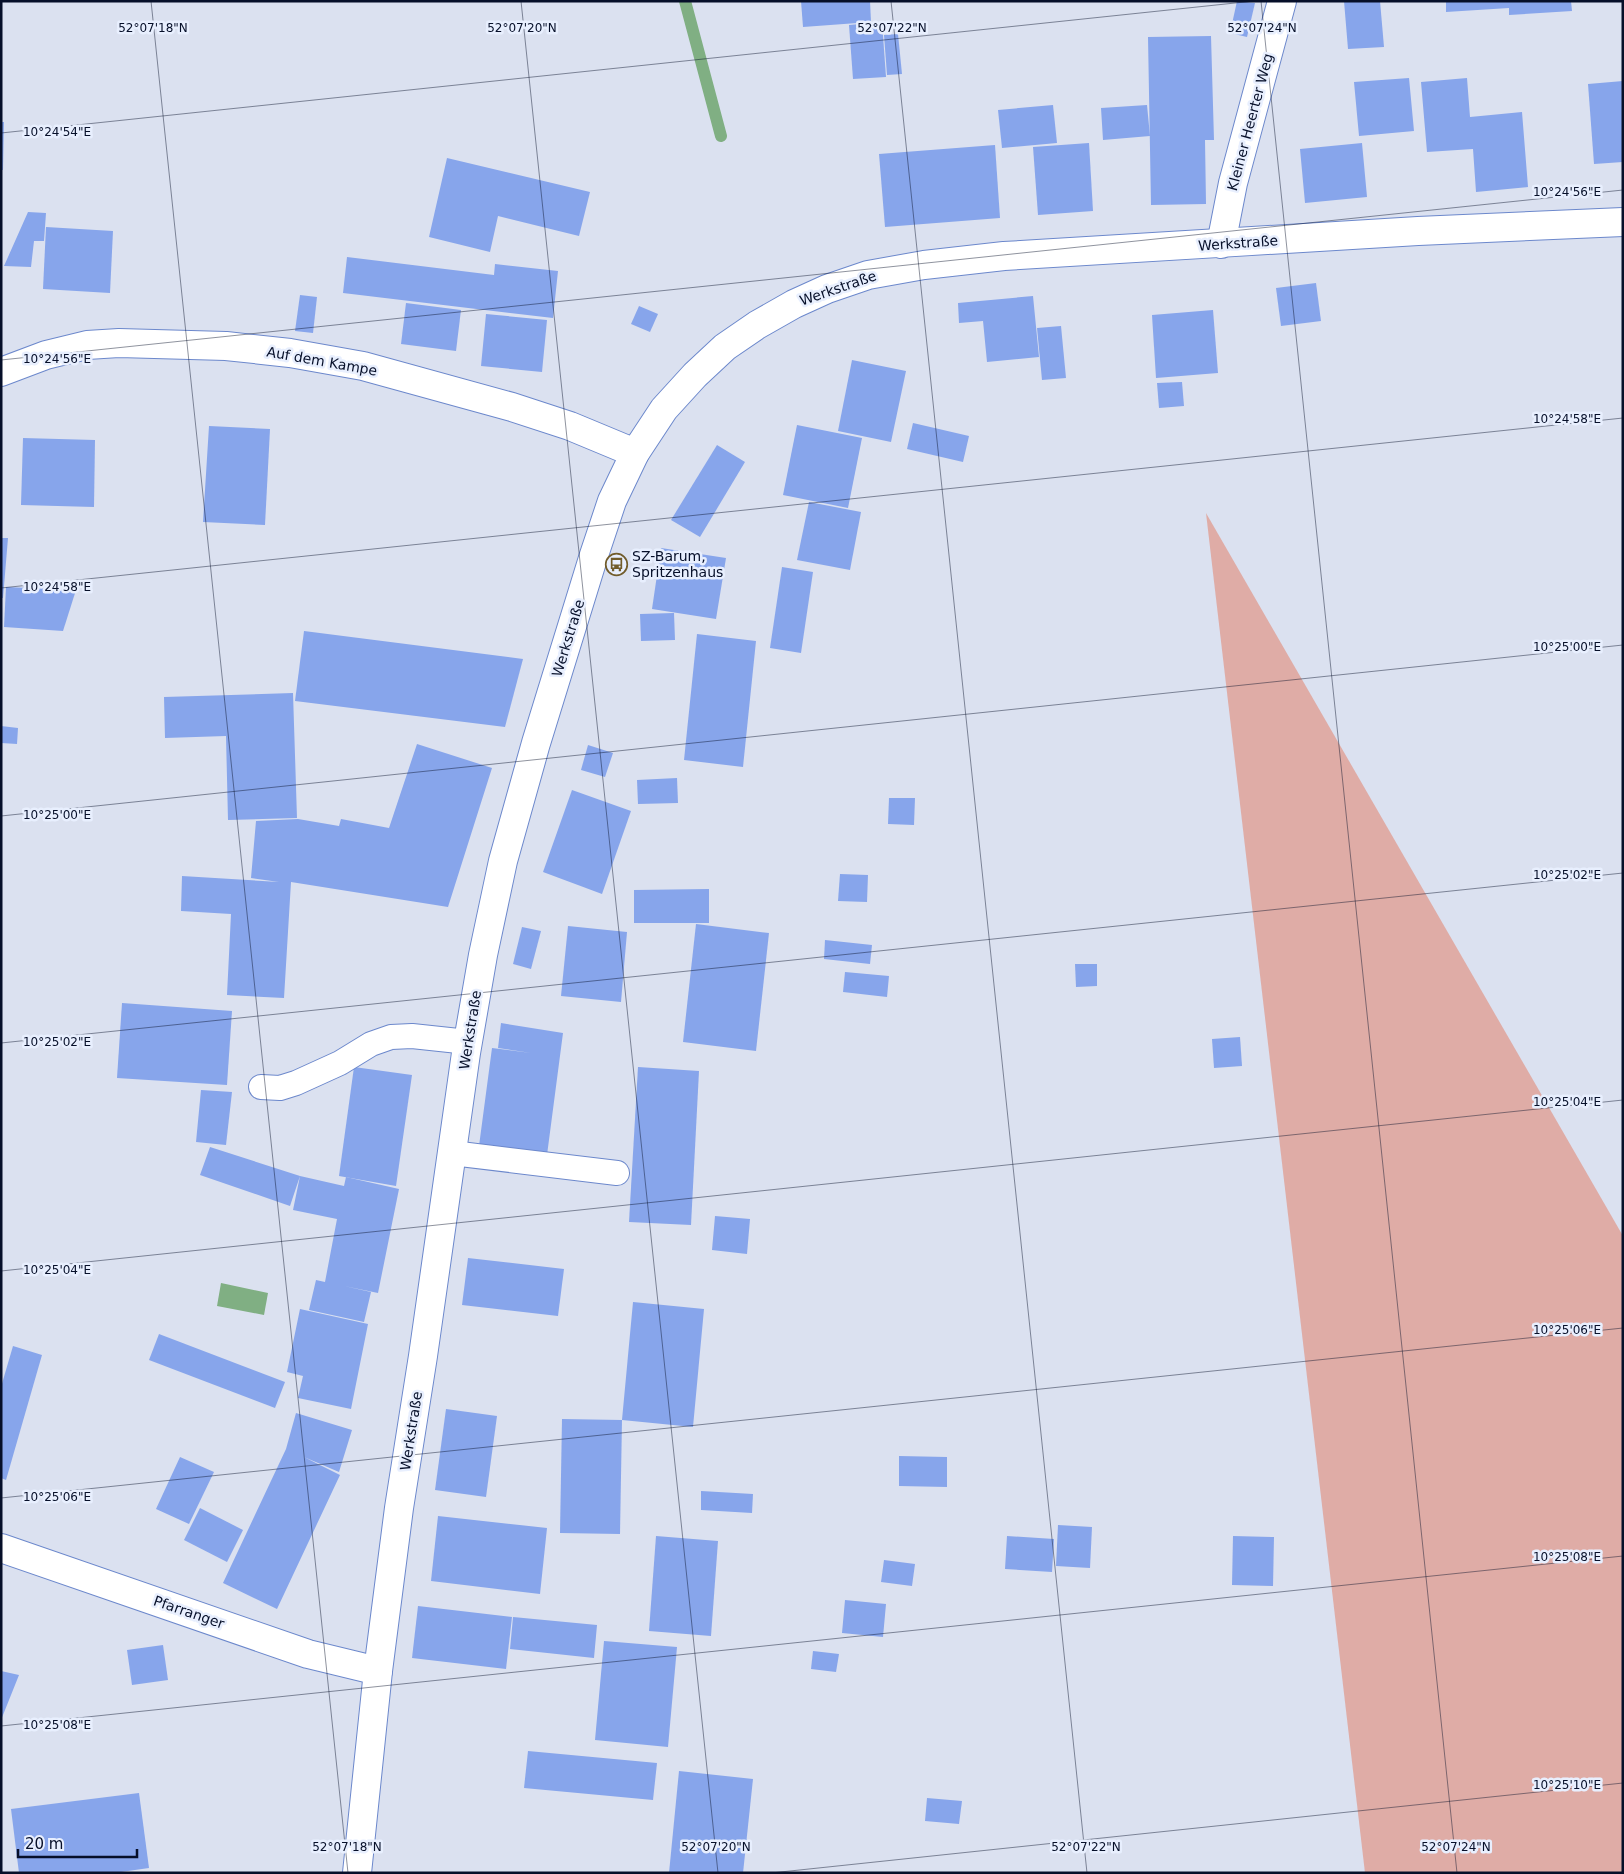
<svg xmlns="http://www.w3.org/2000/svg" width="1624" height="1874" font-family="'DejaVu Sans',sans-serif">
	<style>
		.green { fill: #dfaca6 }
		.water { fill: #80af83 }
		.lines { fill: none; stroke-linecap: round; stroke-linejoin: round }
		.stream { stroke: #80af83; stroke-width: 12 }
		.building { fill: #87a5eb }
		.lane-casing { stroke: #6c88cc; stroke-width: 26 }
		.street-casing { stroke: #6c88cc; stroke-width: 30 }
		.secondary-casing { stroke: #6c88cc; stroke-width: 30 }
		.lane { stroke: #fff; stroke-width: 24 }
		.street { stroke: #fff; stroke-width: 28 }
		.secondary { stroke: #fff; stroke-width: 28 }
		.ticks { fill: none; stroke: #060f29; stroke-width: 1; stroke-opacity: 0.45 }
		.labels { text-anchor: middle; stroke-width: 5; stroke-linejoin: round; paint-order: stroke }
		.street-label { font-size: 14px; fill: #060f29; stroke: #e8effe }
		.poi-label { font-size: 14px; fill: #060f29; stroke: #e8effe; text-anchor: start }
		.ticks-label { font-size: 12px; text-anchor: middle; fill: #060f29; stroke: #e8effe; stroke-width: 5; stroke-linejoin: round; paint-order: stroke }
	</style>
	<rect width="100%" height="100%" fill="#dbe1f0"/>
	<!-- green -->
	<polygon class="green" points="1206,513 1623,1236 1623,1873 1365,1873"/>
	<!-- water -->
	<polygon class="water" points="221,1283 268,1293 264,1315 217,1306"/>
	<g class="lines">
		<!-- stream -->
		<polyline class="stream" points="685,1 721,136"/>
	</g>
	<!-- building -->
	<g class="building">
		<polygon points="801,1 870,1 871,22 803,27"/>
		<polygon points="1237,1 1255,3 1247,37 1230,33"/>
		<polygon points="1344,1 1380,1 1384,47 1348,49"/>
		<polygon points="1446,1 1571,1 1572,11 1509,15 1509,8 1446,12"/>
		<polygon points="882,22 886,77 853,79 849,25"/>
		<polygon points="898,34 902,74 887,75 884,35"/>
		<polygon points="1211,36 1214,140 1205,140 1206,204 1151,205 1148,37"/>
		<polygon points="1409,78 1414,131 1359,136 1354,82"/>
		<polygon points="1467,78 1470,117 1522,112 1528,187 1476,192 1473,149 1427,152 1421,82"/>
		<polygon points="1623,81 1623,162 1594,164 1588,84"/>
		<polygon points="1053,105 1057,143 1002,148 998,110"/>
		<polygon points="1147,105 1150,136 1103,140 1101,108"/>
		<polygon points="1,122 4,122 3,170 1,170"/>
		<polygon points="1089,143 1093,211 1038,215 1033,147"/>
		<polygon points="1362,143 1367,197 1305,203 1300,149"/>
		<polygon points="995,145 1000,218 885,227 879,154"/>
		<polygon points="447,158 590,192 579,236 498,216 490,252 429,237"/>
		<polygon points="28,212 46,213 44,241 34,241 31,267 4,266"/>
		<polygon points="46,227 113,231 110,293 43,289"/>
		<polygon points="347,257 494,275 495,264 558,271 553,318 343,293"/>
		<polygon points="1316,283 1321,321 1281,326 1276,288"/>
		<polygon points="300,295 317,297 313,333 295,331"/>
		<polygon points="1033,296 1039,357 987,362 983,321 959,323 958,303"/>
		<polygon points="406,303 461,310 456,351 401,344"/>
		<polygon points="639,306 658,314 650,332 631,324"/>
		<polygon points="1213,310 1218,373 1156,378 1152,315"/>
		<polygon points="486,314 547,320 542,372 481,366"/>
		<polygon points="1061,326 1066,378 1042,380 1037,328"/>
		<polygon points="852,360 906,371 891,442 838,431"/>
		<polygon points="1182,382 1184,406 1159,408 1157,383"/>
		<polygon points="913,423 969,436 963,462 907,449"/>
		<polygon points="797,425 862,438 848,508 783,495"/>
		<polygon points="209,426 270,429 265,525 203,522"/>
		<polygon points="23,438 95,440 94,507 21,505"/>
		<polygon points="717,445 745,462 700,537 671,520"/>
		<polygon points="809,502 861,512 850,570 797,560"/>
		<polygon points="1,538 8,538 3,598 1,598"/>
		<polygon points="661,548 726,558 716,619 652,609"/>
		<polygon points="782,567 813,572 801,653 770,648"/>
		<polygon points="6,587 76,590 63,631 4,627"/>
		<polygon points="674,613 675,640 641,641 640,614"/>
		<polygon points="304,631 523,659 505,727 295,701"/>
		<polygon points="697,634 756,641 743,767 684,760"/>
		<polygon points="293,693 297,818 228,820 226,736 165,738 164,697"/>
		<polygon points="1,726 18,728 17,744 1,743"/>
		<polygon points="417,744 492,768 448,907 291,882 284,998 227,995 231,914 181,911 182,876 279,882 251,878 256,821 298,819 339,826 341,819 389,828"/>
		<polygon points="588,745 613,753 605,777 581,770"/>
		<polygon points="677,778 678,803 638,804 637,780"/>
		<polygon points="572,790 631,811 602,894 543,872"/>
		<polygon points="889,798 915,798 914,825 888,824"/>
		<polygon points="840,874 868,875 867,902 838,901"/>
		<polygon points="709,889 709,923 634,923 634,890"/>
		<polygon points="696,924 769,933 756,1051 683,1042"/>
		<polygon points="568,926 627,932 621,1002 561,996"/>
		<polygon points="522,927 541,931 531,969 513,964"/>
		<polygon points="825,940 872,945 870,964 824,959"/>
		<polygon points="1075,964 1097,964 1097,986 1076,987"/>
		<polygon points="845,972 889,976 887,997 843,992"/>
		<polygon points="122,1003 232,1011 227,1085 117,1078"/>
		<polygon points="501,1023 563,1033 547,1155 479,1146 492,1048 531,1053 498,1048"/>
		<polygon points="1240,1037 1242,1066 1214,1068 1212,1039"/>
		<polygon points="354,1067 412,1075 396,1186 339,1176"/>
		<polygon points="638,1067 699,1071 691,1225 629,1222"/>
		<polygon points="201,1090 232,1092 226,1145 196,1142"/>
		<polygon points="210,1147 300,1176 344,1186 346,1177 399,1189 378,1293 344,1286 371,1292 364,1322 309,1310 316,1280 325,1282 337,1219 293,1210 300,1176 290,1206 200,1175"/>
		<polygon points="715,1216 750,1219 747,1254 712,1250"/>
		<polygon points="468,1258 564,1269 558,1316 462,1305"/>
		<polygon points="633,1302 704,1309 693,1427 622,1420"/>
		<polygon points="300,1309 368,1324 351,1409 298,1398 303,1376 287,1372"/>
		<polygon points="159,1334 285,1382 275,1408 149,1360"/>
		<polygon points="13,1346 42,1355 6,1480 1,1478 1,1387"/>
		<polygon points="446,1409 497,1416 486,1497 435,1490"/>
		<polygon points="296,1413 352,1430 339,1472 304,1457 340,1475 277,1609 223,1583 286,1449"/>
		<polygon points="562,1419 622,1420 620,1534 560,1533"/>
		<polygon points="899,1456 947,1457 947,1487 899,1486"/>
		<polygon points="180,1457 214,1472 189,1524 156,1509"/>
		<polygon points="701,1491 753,1494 752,1513 701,1510"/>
		<polygon points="200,1508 243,1530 227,1562 184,1540"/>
		<polygon points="438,1516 547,1528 540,1594 431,1581"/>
		<polygon points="1058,1525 1092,1527 1090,1568 1056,1566"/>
		<polygon points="656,1536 718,1541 711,1636 649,1631"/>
		<polygon points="1007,1536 1054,1539 1052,1572 1005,1569"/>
		<polygon points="1233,1536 1274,1537 1273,1586 1232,1585"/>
		<polygon points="884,1560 915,1564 912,1586 881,1582"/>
		<polygon points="845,1600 886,1604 883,1637 842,1633"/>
		<polygon points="418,1606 512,1617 506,1669 412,1658"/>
		<polygon points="513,1617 597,1625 594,1658 510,1649"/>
		<polygon points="604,1641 677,1647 668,1747 595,1740"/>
		<polygon points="163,1645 168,1680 132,1685 127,1650"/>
		<polygon points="813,1651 839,1654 836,1672 811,1669"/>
		<polygon points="1,1671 19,1675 1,1720"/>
		<polygon points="528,1751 657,1763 653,1800 524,1788"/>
		<polygon points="679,1771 753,1779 743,1873 669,1873"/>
		<polygon points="139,1793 149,1868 114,1873 19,1873 11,1809"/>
		<polygon points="927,1798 962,1801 959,1824 925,1821"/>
	</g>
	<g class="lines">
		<defs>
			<g id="lane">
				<polyline points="261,1087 280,1088 296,1083 340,1063 371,1044 391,1037 412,1036 468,1042"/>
				<polyline points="452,1153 617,1173"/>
			</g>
			<g id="street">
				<polyline points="1221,244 1233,183 1282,1"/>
				<polyline points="1,372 46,355 87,345 119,343 226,346 290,353 363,366 512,407 570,426 635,453"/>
				<polyline points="1,1548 308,1654 378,1671"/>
			</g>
			<polyline id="secondary" points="357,1873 378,1671 399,1508 423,1356 466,1053 483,955 503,861 536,743 594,555 612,501 635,453 664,409 695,375 725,347 757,325 794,304 827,289 868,275 924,265 1004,256 1418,231 1623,222"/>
		</defs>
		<!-- lane casing -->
		<use href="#lane" class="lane-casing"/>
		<!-- street casing -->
		<use href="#street" class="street-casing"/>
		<!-- secondary casing -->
		<use href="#secondary" class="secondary-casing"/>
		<!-- lane -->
		<use href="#lane" class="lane"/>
		<!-- street -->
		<use href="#street" class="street"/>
		<!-- secondary -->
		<use href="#secondary" class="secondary"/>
	</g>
	<!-- ticks -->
	<path class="ticks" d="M 151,1 L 348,1873M 521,1 L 718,1873M 891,1 L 1087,1873M 1261,1 L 1457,1873M 1,133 L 1254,1M 1,360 L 1623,190M 1,588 L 1623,418M 1,816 L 1623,645M 1,1043 L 1623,873M 1,1271 L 1623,1100M 1,1498 L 1623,1328M 1,1726 L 1623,1556M 771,1873 L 1623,1783"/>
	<!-- icons -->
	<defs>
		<symbol id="bus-ring" viewBox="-11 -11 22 22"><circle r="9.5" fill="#e8effe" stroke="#715c2b" stroke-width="1.5"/><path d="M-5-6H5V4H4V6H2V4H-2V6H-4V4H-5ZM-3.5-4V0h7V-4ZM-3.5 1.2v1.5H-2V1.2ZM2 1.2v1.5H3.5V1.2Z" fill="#715c2b"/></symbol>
	</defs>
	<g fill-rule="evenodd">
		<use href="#bus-ring" x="604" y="552" width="25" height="25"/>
	</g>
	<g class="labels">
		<!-- street labels -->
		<g class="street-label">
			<text transform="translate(1250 122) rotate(-75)" y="5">Kleiner Heerter Weg</text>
			<text transform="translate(1238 243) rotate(-4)" y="5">Werkstraße</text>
			<text transform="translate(838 288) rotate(-19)" y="5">Werkstraße</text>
			<text transform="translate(322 361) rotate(10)" y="5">Auf dem Kampe</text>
			<text transform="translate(568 638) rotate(-73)" y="5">Werkstraße</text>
			<text transform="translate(470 1030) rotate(-81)" y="5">Werkstraße</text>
			<text transform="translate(411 1431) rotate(-81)" y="5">Werkstraße</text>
			<text transform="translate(189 1612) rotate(19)" y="5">Pfarranger</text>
		</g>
		<!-- poi labels -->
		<g class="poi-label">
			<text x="632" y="561">SZ-Barum,<tspan x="632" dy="16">Spritzenhaus</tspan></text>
		</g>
	</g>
	<g class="ticks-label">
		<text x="153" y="32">52°07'18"N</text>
		<text x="522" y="32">52°07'20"N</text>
		<text x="892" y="32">52°07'22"N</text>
		<text x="1262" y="32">52°07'24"N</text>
		<text x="57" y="136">10°24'54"E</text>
		<text x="1567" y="196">10°24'56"E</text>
		<text x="57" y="363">10°24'56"E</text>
		<text x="1567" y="423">10°24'58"E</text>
		<text x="57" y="591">10°24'58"E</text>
		<text x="1567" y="651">10°25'00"E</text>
		<text x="57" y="819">10°25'00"E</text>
		<text x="1567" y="879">10°25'02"E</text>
		<text x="57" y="1046">10°25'02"E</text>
		<text x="1567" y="1106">10°25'04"E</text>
		<text x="57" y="1274">10°25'04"E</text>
		<text x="1567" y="1334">10°25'06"E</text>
		<text x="57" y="1501">10°25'06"E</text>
		<text x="1567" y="1561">10°25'08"E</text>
		<text x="57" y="1729">10°25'08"E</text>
		<text x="1567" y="1789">10°25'10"E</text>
		<text x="347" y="1851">52°07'18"N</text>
		<text x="716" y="1851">52°07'20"N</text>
		<text x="1086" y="1851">52°07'22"N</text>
		<text x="1456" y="1851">52°07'24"N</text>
	</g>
	<!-- border -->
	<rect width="1624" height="1874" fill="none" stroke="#060f29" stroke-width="5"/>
	<!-- scale -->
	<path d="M18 1849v8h119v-8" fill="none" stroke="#060f29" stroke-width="2.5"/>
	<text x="25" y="1849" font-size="15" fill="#060f29" stroke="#e8effe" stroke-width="4" paint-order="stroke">20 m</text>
</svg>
